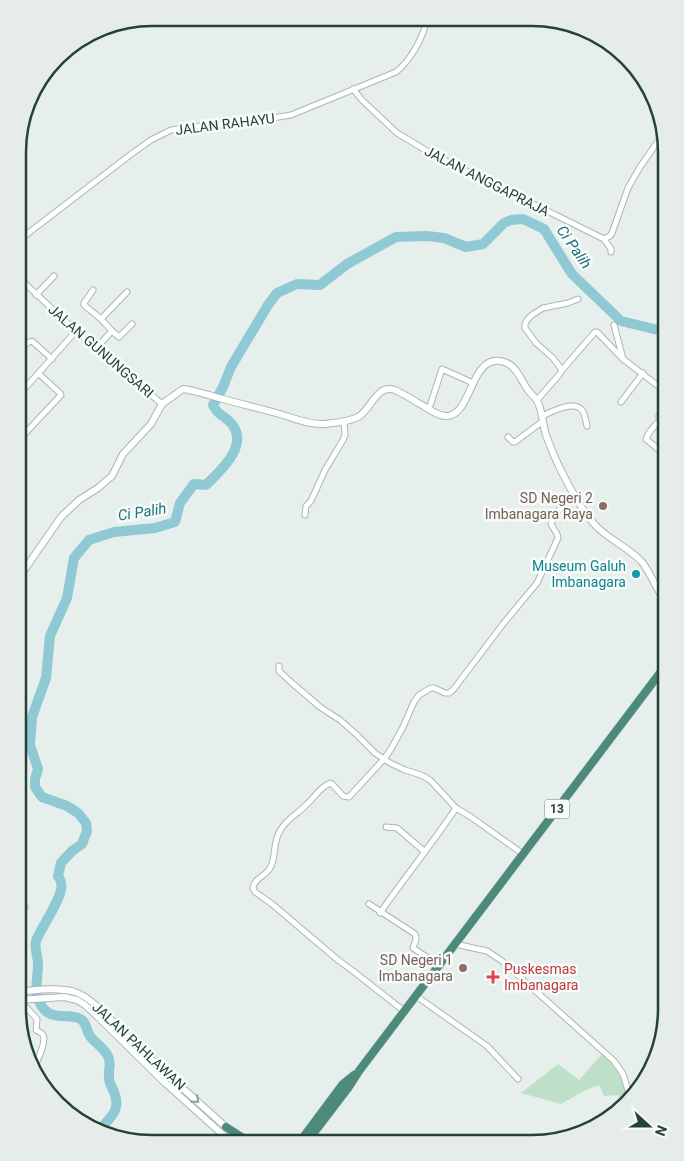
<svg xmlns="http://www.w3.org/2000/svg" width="684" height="1161" font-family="Roboto,sans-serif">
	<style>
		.green { fill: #bfe0c8 }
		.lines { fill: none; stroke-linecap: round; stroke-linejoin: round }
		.river { stroke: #8ec9d4; stroke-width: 10 }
		.minor-casing { stroke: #a8b8b2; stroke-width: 7 }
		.tertiary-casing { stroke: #a8b8b2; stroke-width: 8 }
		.trunk-casing { stroke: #c2cac8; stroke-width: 9 }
		.minor { stroke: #fff; stroke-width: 5 }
		.tertiary { stroke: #fff; stroke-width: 6 }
		.trunk { stroke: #4c8a7c; stroke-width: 8 }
		.oneway { stroke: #92a09c }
		.education-dot { fill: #8d6e63; stroke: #f7fbf9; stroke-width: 2 }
		.culture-dot { fill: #0f9aa8; stroke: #f7fbf9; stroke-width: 2 }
		.health-dot { fill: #e0444e; stroke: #f7fbf9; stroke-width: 2 }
		.labels { text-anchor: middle; stroke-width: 5; stroke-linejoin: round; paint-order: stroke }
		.shield { fill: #f7fbf9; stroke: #637a73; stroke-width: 1 }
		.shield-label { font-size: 12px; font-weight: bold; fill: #24423a }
		.street-label { font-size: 14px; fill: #24423a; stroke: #f7fbf9 }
		.education-label { font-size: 14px; fill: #785e54; stroke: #f7fbf9; text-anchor: end }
		.culture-label { font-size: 14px; fill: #0d838f; stroke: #f7fbf9; text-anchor: end }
		.health-label { font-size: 14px; fill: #be3a42; stroke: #f7fbf9; text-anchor: start }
		.water-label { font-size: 15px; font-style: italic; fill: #1c6f80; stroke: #f7fbf9 }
		.rim { fill: none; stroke: #24423a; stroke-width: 2.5 }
	</style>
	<rect width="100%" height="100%" fill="#e6efeb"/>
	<!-- green -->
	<path class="green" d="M 603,1053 C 619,1068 622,1078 628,1098 L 621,1104 L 618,1095 L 604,1096 L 599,1085 L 584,1091 L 561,1104 L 521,1093 L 558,1064 L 579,1080 Z"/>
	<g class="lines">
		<!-- river -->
		<path class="river" d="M 101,1128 C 112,1116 121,1109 114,1092 C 112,1087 109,1083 109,1078 C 108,1070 112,1063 108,1056 C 104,1048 95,1043 90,1036 C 86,1031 87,1024 82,1020 C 70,1011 49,1025 39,1001 C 34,989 38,976 38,964 C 38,956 34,949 36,941 C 41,927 65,895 61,883 C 61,880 59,878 58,876 L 61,863 L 72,851 L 82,844 L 87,831 L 86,823 L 78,813 L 67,806 L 42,797 L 39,793 L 35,787 L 35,779 L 38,769 L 30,745 L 32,717 L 46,678 L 50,636 L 67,598 L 74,558 L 89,540 L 114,532 L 155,528 L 175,522 L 180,503 L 194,484 L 206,485 C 221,470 250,445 231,423 C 225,416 217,415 213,405 L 223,387 L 231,367 L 268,305 L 277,293 L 297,284 L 320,285 L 347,264 L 396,237 L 427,236 L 444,238 L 466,247 L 483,244 L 504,223 L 511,220 L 523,219 L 544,229 L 572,274 L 621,321 L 666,332"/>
		<defs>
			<g id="minor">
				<polyline points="353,89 362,100 397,133 432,154 604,239 610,236 612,233 628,188 640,167 663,134"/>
				<polyline points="604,239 611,249 611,252"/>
				<path d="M 18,241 L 130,155 L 151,140 L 171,130 L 189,127 L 248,122 L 291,115 L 396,72 C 411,60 423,38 427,19"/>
				<polyline points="18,277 76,331 162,404"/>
				<polyline points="93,290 84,303 84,305 101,319"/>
				<polyline points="36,295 54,276"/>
				<polyline points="614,325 623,359 666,392"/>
				<polyline points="112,331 119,337 132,324"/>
				<polyline points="96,348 112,331 101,319 127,292"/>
				<polyline points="18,353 27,343 32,341 52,359"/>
				<polyline points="562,370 595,332 597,332 623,359"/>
				<polyline points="18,396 76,331"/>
				<polyline points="537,400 559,375 562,370 553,358 536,343 525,328 525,324 527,320 532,315 543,308 568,303 578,299"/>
				<polyline points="621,402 643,373"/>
				<polyline points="429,409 442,369 473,383"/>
				<path d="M 542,416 C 551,412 573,400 582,410 C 585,414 586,422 587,426"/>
				<polyline points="508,437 513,442 515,442 543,421"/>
				<polyline points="18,441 61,395 60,393 39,374"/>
				<path d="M 666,456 L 646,439 C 648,433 655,424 660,421 L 659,418 L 659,415 L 666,405"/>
				<polyline points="305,515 306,506 311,501 325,470 343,440 345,435 344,421"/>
				<polyline points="18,565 24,570"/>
				<polyline points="279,666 279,671 292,683 320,707 340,720 357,735 375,753 390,763 405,770 421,775 430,780 456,808 471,817 523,854"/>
				<polyline points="386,827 397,828 425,852"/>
				<polyline points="18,904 25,907"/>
				<path d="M 369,904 L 415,934 C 418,940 414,943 413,948 L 440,966"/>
				<path d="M 380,913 C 405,877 432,844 456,808"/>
				<polyline points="455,944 487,951 502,961 614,1061 623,1074 630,1097"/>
				<polyline points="416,996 487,1046 518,1079"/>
				<path d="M 22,997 L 26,1007 L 37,1019 L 36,1030 C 38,1031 42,1033 43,1035 C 47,1042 37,1061 34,1068"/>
				<path d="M 404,1011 L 353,971 L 338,960 L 272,904 L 255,892 L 253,888 C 254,878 265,877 270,868 C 276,858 273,846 278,835 C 283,821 298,814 307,804 C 315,797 319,788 330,783 L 332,784 L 343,796 L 349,797 L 384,759 L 391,749 L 403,727 L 414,702 L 419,695 L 431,688 L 434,688 L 445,693 L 449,693 L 453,690 L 503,624 L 537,583 L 558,538 L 557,534 L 551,524 C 556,511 563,503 575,495"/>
			</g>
			<g id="tertiary">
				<path d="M 18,579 L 61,517 L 79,500 L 98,488 L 112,476 L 123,454 L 151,424 L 162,404 L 183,389 C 192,390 200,393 209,395 C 233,402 258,408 283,415 C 296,419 310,425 324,424 C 334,423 348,422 358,417 C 372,409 376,384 395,390 C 403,394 411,398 418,403 C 427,407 435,415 445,416 C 472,418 469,357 500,361 C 516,363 520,379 528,390 C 530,393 533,396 536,399 C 543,409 542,423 546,435 C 554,458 566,482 579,503 C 584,511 590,520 597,527 C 610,540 629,548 642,562 C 649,571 655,585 661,595 L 666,598"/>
				<path d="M 18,992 C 35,990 57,987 75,992 C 94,998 120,1030 135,1044 C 165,1073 197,1101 228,1129"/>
				<polyline points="18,1000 64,997 77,1000 85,1005 97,1016 163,1081 231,1142"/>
			</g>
			<g id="trunk">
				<polyline points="226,1127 251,1143"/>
				<polyline points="228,1139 230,1143"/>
				<polyline points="299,1143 343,1084 354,1075"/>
				<polyline points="306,1143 348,1088 359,1071 666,665"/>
			</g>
		</defs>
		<!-- minor casing -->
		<use href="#minor" class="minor-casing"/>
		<!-- tertiary casing -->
		<use href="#tertiary" class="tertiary-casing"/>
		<!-- trunk casing -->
		<use href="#trunk" class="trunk-casing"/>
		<!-- minor -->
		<use href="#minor" class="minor"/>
		<!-- tertiary -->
		<use href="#tertiary" class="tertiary"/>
		<!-- trunk -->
		<use href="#trunk" class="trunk"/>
	</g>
	<!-- one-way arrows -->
	<defs><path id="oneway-chevron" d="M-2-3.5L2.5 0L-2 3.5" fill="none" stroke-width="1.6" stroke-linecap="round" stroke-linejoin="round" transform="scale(1.25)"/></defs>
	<use class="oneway" href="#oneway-chevron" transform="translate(196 1100) rotate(42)"/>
	<!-- markers -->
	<g class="education-dot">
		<circle cx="603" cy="506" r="5"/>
		<circle cx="463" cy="968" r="5"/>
	</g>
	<circle class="culture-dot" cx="636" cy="574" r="5"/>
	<path class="health-dot" d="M490.5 969.5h5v5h5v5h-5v5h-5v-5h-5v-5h5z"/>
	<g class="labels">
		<!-- shield labels -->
		<rect class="shield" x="544.5" y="799.5" width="25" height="19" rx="4"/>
		<g class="shield-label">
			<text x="557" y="813">13</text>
		</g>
		<!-- street labels -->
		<g class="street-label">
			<text transform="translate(225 124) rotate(-7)" y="5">JALAN RAHAYU</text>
			<text transform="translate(487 181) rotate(27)" y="5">JALAN ANGGAPRAJA</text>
			<text transform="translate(101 351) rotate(41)" y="5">JALAN GUNUNGSARI</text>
			<text transform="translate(139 1046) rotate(43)" y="5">JALAN PAHLAWAN</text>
		</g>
		<!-- education labels -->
		<g class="education-label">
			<text x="593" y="503">SD Negeri 2<tspan x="593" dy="16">Imbanagara Raya</tspan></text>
			<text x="453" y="965">SD Negeri 1<tspan x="453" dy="16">Imbanagara</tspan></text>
		</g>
		<!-- culture labels -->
		<g class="culture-label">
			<text x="626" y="571">Museum Galuh<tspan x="626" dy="16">Imbanagara</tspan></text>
		</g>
		<!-- health labels -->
		<g class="health-label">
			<text x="504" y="974">Puskesmas<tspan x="504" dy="16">Imbanagara</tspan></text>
		</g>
		<!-- water labels -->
		<g class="water-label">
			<text transform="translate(574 247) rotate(55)" y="5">Ci Palih</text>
			<text transform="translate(142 512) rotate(-9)" y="5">Ci Palih</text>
		</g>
	</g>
	<!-- crop -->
	<path d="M0 0H684V1161H0ZM152 26H532A126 126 0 0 1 658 152V1009A126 126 0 0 1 532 1135H152A126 126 0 0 1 26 1009V152A126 126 0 0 1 152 26Z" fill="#e6ecea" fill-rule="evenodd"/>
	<path class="rim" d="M152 26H532A126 126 0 0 1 658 152V1009A126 126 0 0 1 532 1135H152A126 126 0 0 1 26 1009V152A126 126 0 0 1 152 26Z"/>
	<!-- north arrow -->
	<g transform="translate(649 1126) rotate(111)" stroke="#f7fbf9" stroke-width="4" paint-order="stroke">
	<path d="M0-4L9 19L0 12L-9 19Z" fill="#24423a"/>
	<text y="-8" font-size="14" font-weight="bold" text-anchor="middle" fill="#24423a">N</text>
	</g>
</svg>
